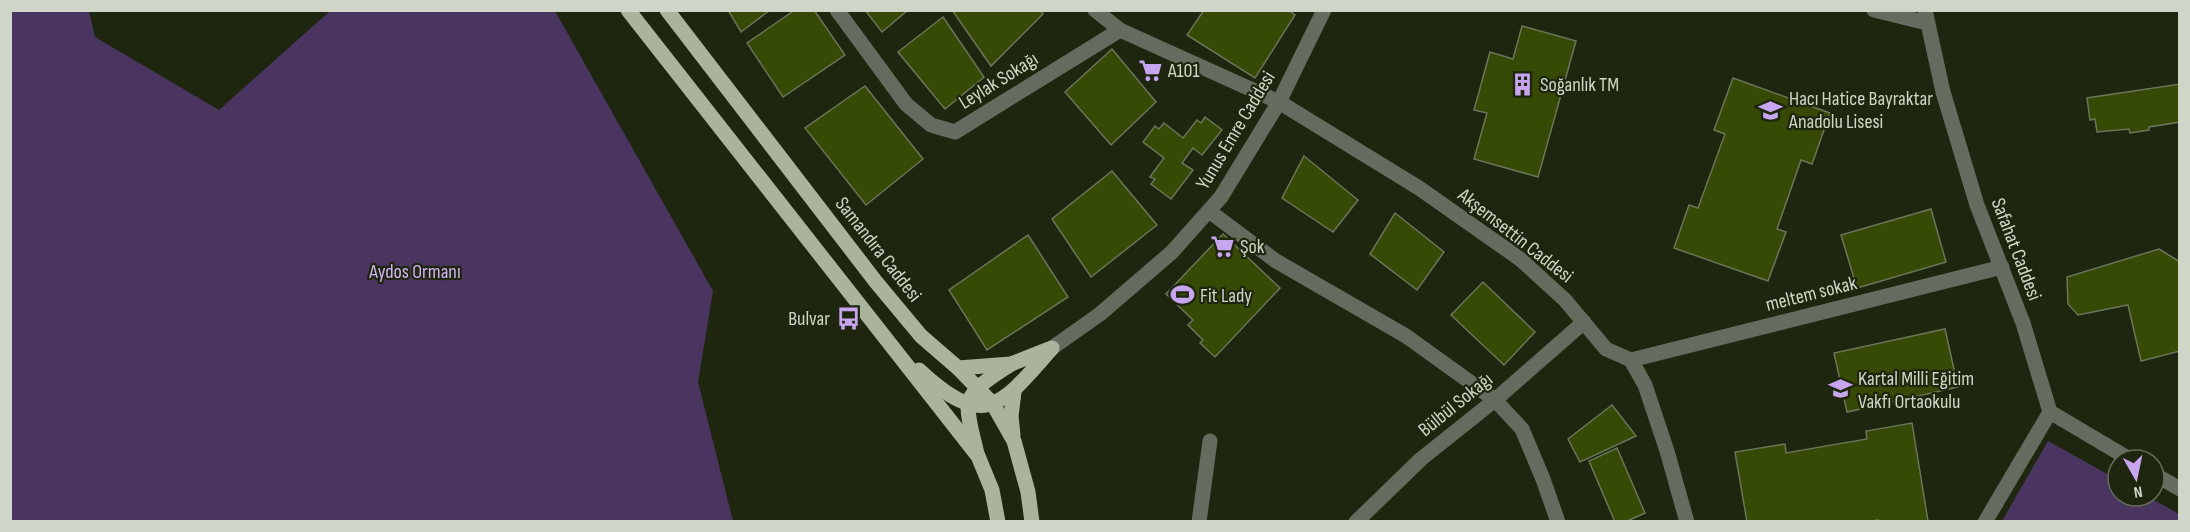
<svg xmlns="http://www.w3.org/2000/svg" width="2190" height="532" font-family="'Sofia Sans Condensed',sans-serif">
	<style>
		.green { fill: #4a3560 }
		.building { fill: #364905; stroke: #6a755a; stroke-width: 1.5 }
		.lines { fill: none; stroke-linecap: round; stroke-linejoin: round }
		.minor { stroke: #666b5f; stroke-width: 15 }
		.major { stroke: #aab49c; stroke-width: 15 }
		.labels { text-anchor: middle; stroke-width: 4.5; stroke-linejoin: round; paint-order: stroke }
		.poi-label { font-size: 20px; fill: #d0d6c7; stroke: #1e260f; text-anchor: start }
		.street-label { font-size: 20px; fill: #d0d6c7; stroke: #1e260f }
		.park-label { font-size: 20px; fill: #d1b3f5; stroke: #1e260f }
	</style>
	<rect width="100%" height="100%" fill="#1e260f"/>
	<!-- green -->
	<g class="green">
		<polygon points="10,11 89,11 95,37 219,110 330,11 555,11 713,291 698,382 733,521 11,521"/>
		<polygon points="2048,441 2118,480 2118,496 2147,496 2179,514 2179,521 2002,521"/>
	</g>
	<!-- building -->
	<g class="building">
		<polygon points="728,10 770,10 741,32"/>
		<polygon points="795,10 814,10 845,55 783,97 747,43"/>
		<polygon points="865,10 908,10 882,32"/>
		<polygon points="952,10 1040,10 1043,14 991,66"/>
		<polygon points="1204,10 1288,10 1295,15 1255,78 1187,35"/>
		<polygon points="943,17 984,77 945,109 898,52"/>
		<polygon points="1522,26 1576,41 1538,177 1474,159 1487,113 1474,110 1490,52 1513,59"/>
		<polygon points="1112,49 1156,102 1111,145 1065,92"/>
		<polygon points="1733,78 1830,113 1812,164 1801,160 1777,229 1786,232 1768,281 1674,248 1689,205 1698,208 1725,134 1714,130"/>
		<polygon points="2180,84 2180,122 2149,127 2149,130 2130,133 2129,129 2097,132 2095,119 2090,120 2087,98"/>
		<polygon points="865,86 923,159 866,205 805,128"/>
		<polygon points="1205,117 1222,130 1202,155 1193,148 1182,163 1193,170 1171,199 1151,184 1155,179 1150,177 1164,158 1143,142 1155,126 1159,129 1164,123 1183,138 1197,120 1201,123"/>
		<polygon points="1304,156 1358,200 1333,232 1282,198"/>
		<polygon points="1112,171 1157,225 1091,277 1052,219"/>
		<polygon points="1931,209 1946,262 1857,288 1841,235"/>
		<polygon points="1395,213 1444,252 1417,290 1370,254"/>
		<polygon points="1223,234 1280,288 1215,357 1200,343 1203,340 1188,325 1193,320 1166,294"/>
		<polygon points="1028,235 1068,297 987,350 949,290"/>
		<polygon points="2159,249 2180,262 2180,351 2141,361 2128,305 2078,315 2068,304 2067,277"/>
		<polygon points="1483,282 1535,332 1504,365 1451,315"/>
		<polygon points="1945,329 1958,387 1847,412 1834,353"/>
		<polygon points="1612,405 1636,436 1580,462 1568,439"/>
		<polygon points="1912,423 1928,521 1878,522 1878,520 1867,522 1747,522 1735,452 1785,444 1786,453 1867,439 1866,431"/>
		<polygon points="1617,448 1645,513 1625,522 1615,522 1589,461"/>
	</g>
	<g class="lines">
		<!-- minor -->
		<g class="minor">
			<polyline points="837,10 906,104 931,125 955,132 1120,30"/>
			<polyline points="1095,10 1120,30 1279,102 1419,188 1520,259 1565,300 1606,349 1631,360 1645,385 1667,451 1687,522"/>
			<polyline points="1874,10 1927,23"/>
			<polyline points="1925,10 1943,92 1977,205 2023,323 2050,412 2131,460"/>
			<polyline points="1209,211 1276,261 1406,336 1495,400 1522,429 1543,479 1558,522"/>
			<polyline points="1052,348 1100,314 1172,252 1221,197 1279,102 1324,10"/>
			<polyline points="1631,360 2002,267"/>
			<polyline points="2154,474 2180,489"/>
			<polyline points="1199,522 1210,441"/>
			<polyline points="1356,522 1421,459 1495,400 1584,322"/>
			<polyline points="1985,522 2050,412"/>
		</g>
		<!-- major -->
		<g class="major">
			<polyline points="628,10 978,456 992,490 998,522"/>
			<polyline points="667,10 876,282 921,336 958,368 993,404 1014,441 1028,492 1032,522"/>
			<polyline points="958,368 1011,364 1049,349"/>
			<path d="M 919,370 C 985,432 1002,405 1052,348"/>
			<polyline points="1013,435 1011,416 1014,392"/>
			<path d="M 977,454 C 974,439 968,422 968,407 C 968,389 998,373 1011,364"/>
		</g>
	</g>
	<!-- icons -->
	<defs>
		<symbol id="supermarket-bare" viewBox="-9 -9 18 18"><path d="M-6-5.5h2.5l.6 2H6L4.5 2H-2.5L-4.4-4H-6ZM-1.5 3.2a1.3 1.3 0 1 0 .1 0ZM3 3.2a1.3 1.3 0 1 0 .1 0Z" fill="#c8a6ef" stroke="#1e260f" stroke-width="2.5" paint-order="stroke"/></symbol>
		<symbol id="building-bare" viewBox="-9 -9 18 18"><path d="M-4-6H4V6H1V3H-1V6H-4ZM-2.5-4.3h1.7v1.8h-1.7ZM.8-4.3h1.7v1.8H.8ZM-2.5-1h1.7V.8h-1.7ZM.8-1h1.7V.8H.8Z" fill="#c8a6ef" stroke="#1e260f" stroke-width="2.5" paint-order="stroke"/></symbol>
		<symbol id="school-bare" viewBox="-9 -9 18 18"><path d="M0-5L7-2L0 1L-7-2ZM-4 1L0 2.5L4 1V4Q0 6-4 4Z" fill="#c8a6ef" stroke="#1e260f" stroke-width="2.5" paint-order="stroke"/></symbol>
		<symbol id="stadium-bare" viewBox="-9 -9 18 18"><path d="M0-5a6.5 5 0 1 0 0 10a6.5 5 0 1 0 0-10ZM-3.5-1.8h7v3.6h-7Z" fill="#c8a6ef" stroke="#1e260f" stroke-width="2.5" paint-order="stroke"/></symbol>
		<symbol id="bus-bare" viewBox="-9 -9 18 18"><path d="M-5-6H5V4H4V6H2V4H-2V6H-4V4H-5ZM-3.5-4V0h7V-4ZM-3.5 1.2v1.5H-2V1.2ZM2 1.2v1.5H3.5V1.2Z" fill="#c8a6ef" stroke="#1e260f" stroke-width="2.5" paint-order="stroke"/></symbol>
	</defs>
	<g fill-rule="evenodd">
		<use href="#supermarket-bare" x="1134" y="54" width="33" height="33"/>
		<use href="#building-bare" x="1506" y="68" width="33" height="33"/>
		<use href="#school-bare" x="1754" y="94" width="33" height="33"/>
		<use href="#supermarket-bare" x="1206" y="230" width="33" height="33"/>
		<use href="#stadium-bare" x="1166" y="278" width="33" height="33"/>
		<use href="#bus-bare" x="832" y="302" width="33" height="33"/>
		<use href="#school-bare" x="1824" y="372" width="33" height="33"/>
	</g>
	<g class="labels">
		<!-- poi labels -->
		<g class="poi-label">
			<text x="1168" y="77">A101</text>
			<text x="1540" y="91">Soğanlık TM</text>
			<text x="1789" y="105">Hacı Hatice Bayraktar<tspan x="1789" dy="23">Anadolu Lisesi</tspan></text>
			<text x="1240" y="253">Şok</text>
			<text x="1200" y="302">Fit Lady</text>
			<text x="830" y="325" text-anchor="end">Bulvar</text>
			<text x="1858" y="385">Kartal Milli Eğitim<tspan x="1858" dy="23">Vakfı Ortaokulu</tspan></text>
		</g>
		<!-- street labels -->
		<g class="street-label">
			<text transform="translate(998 80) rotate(-32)" y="7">Leylak Sokağı</text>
			<text transform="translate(1235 130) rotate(-59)" y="7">Yunus Emre Caddesi</text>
			<text transform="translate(1516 235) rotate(38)" y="7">Akşemsettin Caddesi</text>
			<text transform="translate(879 249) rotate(52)" y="7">Samandıra Caddesi</text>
			<text transform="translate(2017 249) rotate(69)" y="7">Safahat Caddesi</text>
			<text transform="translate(1811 293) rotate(-14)" y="7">meltem sokak</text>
			<text transform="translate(1455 404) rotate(-39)" y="7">Bülbül Sokağı</text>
		</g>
		<!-- park labels -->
		<g class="park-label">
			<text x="415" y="278">Aydos Ormanı</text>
		</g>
	</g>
	<!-- border -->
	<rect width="2190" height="532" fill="none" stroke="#d0d6c7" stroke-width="24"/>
	<!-- north arrow -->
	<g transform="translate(2136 478) rotate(171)"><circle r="28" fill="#1e260f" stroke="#656c59" stroke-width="1.5"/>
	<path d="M0-4.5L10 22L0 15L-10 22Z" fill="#c8a6ef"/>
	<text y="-9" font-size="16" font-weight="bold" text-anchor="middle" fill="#d0d6c7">N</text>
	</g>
</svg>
